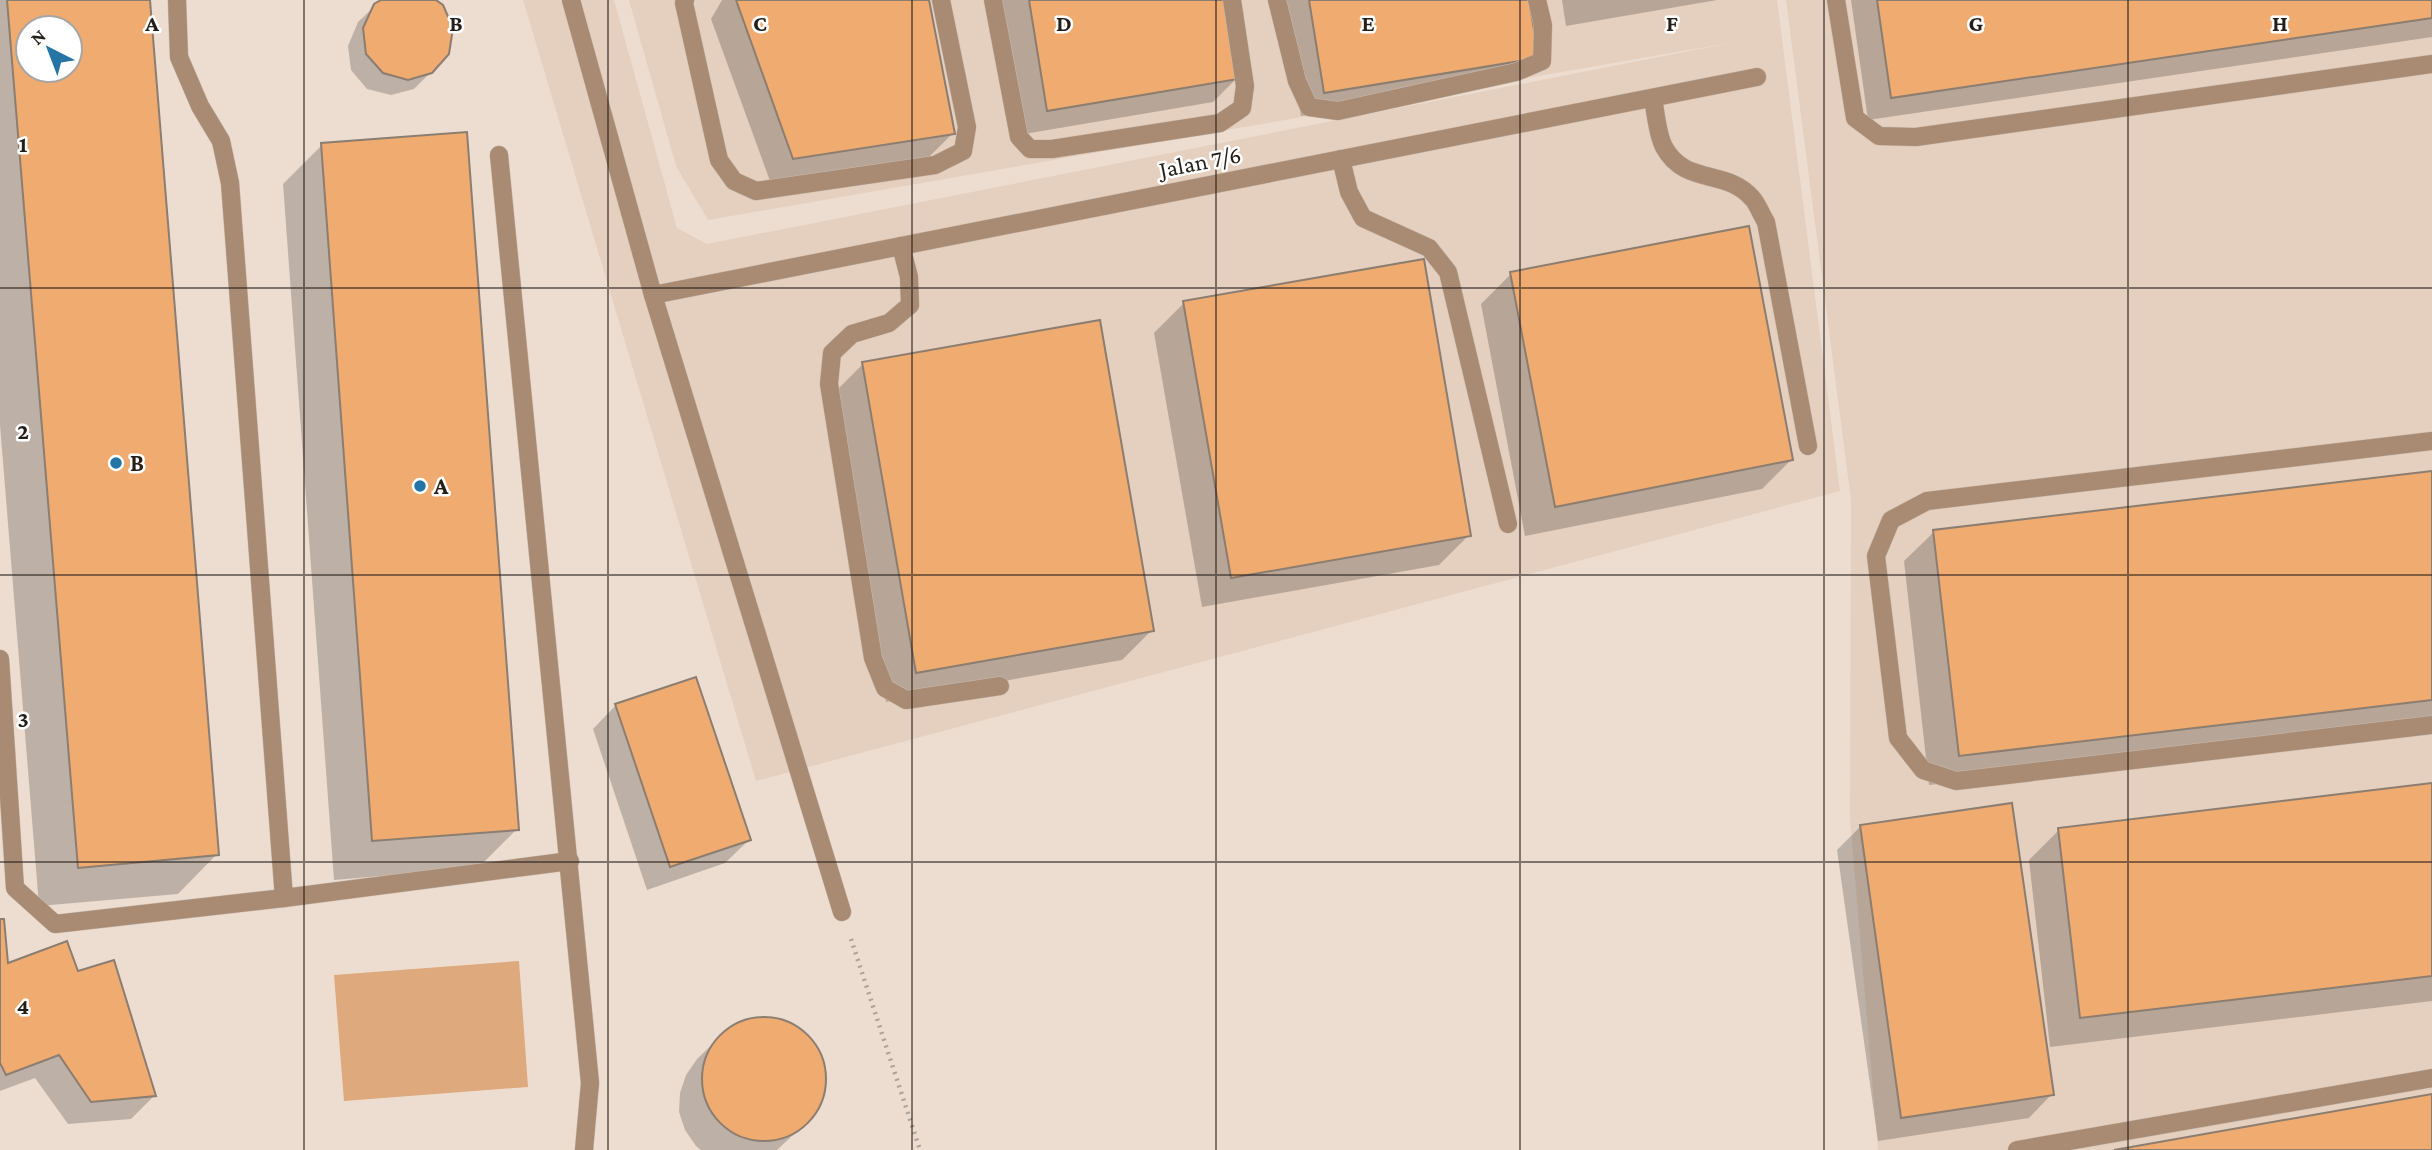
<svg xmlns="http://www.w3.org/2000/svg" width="2432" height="1150" font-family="'Crimson Pro',serif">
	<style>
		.built { fill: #e5cfbe }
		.green { fill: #dda97d }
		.shadow { fill: #0003; fill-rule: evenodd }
		.building { fill: #efab70; stroke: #8c7d71; stroke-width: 2; fill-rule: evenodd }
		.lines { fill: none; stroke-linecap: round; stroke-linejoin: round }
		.lane-casing { stroke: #c9bbaf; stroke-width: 19 }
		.street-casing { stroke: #c9bbaf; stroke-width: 19 }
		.path { stroke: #aea196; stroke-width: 4.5; stroke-dasharray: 2 5; stroke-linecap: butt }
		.lane { stroke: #a98b73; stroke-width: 18 }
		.street { stroke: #a98b73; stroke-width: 18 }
		.grid { fill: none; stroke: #241e19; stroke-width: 2; stroke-opacity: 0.55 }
		.poi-dot { fill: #2474a5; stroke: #fff; stroke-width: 2.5 }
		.labels { text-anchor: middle; stroke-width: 5; stroke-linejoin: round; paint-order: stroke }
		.street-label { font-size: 24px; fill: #241e19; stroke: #fff }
		.poi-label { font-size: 24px; font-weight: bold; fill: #241e19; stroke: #fff; text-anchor: start }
		.grid-label { font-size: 23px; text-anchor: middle; font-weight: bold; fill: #241e19; stroke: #fff; stroke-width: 5; stroke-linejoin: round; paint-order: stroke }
	</style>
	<rect width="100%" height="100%" fill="#edddd0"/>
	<!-- built -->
	<g class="built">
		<polygon points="523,0 614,0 677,228 707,244 1735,42 708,220 676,166 629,0 1777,0 1840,491 756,781"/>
		<polygon points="1786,0 2432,0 2432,1150 1878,1150 1850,818 1851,500"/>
	</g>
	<!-- green -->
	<polygon class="green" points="519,961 528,1087 344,1101 334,975"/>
	<!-- shadow -->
	<g class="shadow">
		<path d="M 0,0 L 148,0 L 217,854 L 178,894 L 39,906 L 0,425 ZM 28,28 L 70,28 L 70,70 L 28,70 Z"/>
		<polygon points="384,0 432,0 431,72 414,89 391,95 367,89 351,70 348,46 358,22 375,6"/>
		<polygon points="722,0 928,0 953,133 929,157 770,181 711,19"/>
		<polygon points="1002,0 1224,0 1236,79 1213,102 1024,134"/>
		<polygon points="1282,0 1528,0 1537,57 1513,81 1301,116"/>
		<polygon points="1562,0 1717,0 1566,26"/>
		<polygon points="1851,0 2432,0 2432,37 1868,120"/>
		<polygon points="322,145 517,829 478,868 334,880 283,184"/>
		<polygon points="1511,274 1792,459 1762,489 1525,536 1481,304"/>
		<polygon points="1184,303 1469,535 1439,565 1202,607 1154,333"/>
		<polygon points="863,364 1152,630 1122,660 886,702 833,394"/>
		<polygon points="2432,473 2432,726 1929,785 1904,561 1934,532"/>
		<polygon points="616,705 749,840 725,863 647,890 593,729"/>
		<polygon points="2432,785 2432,1001 2050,1047 2029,860 2059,830"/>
		<polygon points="1860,827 2052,1094 2029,1118 1878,1141 1837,850"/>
		<polygon points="0,921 7,965 77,973 154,1096 131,1119 68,1124 35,1078 0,1091"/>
		<polygon points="775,1018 793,1025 809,1036 819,1051 825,1070 825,1089 818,1107 807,1122 777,1150 701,1150 696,1146 685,1130 679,1112 680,1093 686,1075 697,1059 722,1035 738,1024 756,1019"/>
	</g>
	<!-- building -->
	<g class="building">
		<path d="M 7,0 L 150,0 L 219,855 L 78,868 ZM 28,28 L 70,28 L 70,70 L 28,70 Z"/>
		<polygon points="381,0 436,0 443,5 453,28 449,54 432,73 408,80 383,73 366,54 363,28 374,4"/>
		<polygon points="736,0 929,0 955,134 793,159"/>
		<polygon points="1029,0 1226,0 1238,79 1047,111"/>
		<polygon points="1309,0 1529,0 1539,58 1324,93"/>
		<polygon points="1877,0 2432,0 2432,18 1891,98"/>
		<polygon points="467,132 519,830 372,841 321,143"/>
		<polygon points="1749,226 1793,460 1555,507 1510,272"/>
		<polygon points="1424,259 1471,536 1231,578 1183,301"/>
		<polygon points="1100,320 1154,631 916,673 862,362"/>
		<polygon points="2432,471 2432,700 1959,756 1933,530"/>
		<polygon points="696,677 751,840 670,867 615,704"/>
		<polygon points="2432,783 2432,976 2080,1018 2058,828"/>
		<polygon points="2012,803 2054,1095 1901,1118 1860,825"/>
		<polygon points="0,919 4,919 8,963 67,941 78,971 114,960 156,1096 91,1102 59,1055 6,1075 0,1063"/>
		<circle cx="764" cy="1079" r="62"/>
		<polygon points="2432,1094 2432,1150 2114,1150"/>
	</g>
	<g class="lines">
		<defs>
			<g id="lane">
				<polyline points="177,0 179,57 200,106 221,141 230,183 284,898"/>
				<polyline points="685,0 684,3 719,160 734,181 756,191 935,165 963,151 967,127 941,0"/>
				<polyline points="993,0 1019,137 1030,149 1052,149 1220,123 1242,108 1245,86 1232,0"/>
				<polyline points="1277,0 1297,81 1309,107 1338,111 1516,72 1542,61 1543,25 1537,0"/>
				<polyline points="1836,0 1855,118 1879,136 1916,137 2432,64"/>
				<path d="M 1653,99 C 1656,113 1657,134 1664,147 C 1685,186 1726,168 1752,198 C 1758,204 1761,215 1766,222 L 1808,446"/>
				<polyline points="499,155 590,1083 584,1150"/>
				<polyline points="1341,159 1349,192 1363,218 1429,248 1448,272 1508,524"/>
				<polyline points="901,246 909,277 910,305 889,323 852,334 832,353 829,384 873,658 885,688 906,700 1000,686"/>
				<polyline points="2432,441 1927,501 1891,520 1876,556 1898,738 1923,770 1956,781 2432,725"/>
				<polyline points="0,659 15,888 55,924 284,898 570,861"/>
				<polyline points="2017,1150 2432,1078"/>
			</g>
			<g id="street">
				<polyline points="571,0 653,295 842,912"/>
				<polyline points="653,295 1757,77"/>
			</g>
		</defs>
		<!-- lane casing -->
		<use href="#lane" class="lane-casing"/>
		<!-- street casing -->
		<use href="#street" class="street-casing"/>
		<!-- path -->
		<polyline class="path" points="851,939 920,1150"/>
		<!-- lane -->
		<use href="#lane" class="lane"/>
		<!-- street -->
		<use href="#street" class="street"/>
	</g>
	<!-- grid -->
	<path class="grid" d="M 304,0 L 304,1150M 608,0 L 608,1150M 912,0 L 912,1150M 1216,0 L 1216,1150M 1520,0 L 1520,1150M 1824,0 L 1824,1150M 2128,0 L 2128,1150M 0,288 L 2432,288M 0,575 L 2432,575M 0,862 L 2432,862"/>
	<!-- markers -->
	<g class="poi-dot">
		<circle cx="116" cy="463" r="7"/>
		<circle cx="420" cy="486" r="7"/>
	</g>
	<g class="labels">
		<!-- street labels -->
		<g class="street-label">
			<text transform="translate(1200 162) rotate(-11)" y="8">Jalan 7/6</text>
		</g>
		<!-- poi labels -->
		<g class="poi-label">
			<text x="130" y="471">B</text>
			<text x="434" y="494">A</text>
		</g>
	</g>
	<g class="grid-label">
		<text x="152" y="31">A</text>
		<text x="456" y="31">B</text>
		<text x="760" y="31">C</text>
		<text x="1064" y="31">D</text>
		<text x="1368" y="31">E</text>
		<text x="1672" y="31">F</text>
		<text x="1976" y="31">G</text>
		<text x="2280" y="31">H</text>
		<text x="23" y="152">1</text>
		<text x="23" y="439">2</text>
		<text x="23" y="727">3</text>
		<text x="23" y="1014">4</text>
	</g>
	<!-- north arrow -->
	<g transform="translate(49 49) rotate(318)"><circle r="33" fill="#ffffff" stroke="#a7a5a3" stroke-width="2"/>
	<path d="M0-5L12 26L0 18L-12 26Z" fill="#2474a5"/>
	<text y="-10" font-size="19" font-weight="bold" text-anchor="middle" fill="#241e19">N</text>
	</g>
</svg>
